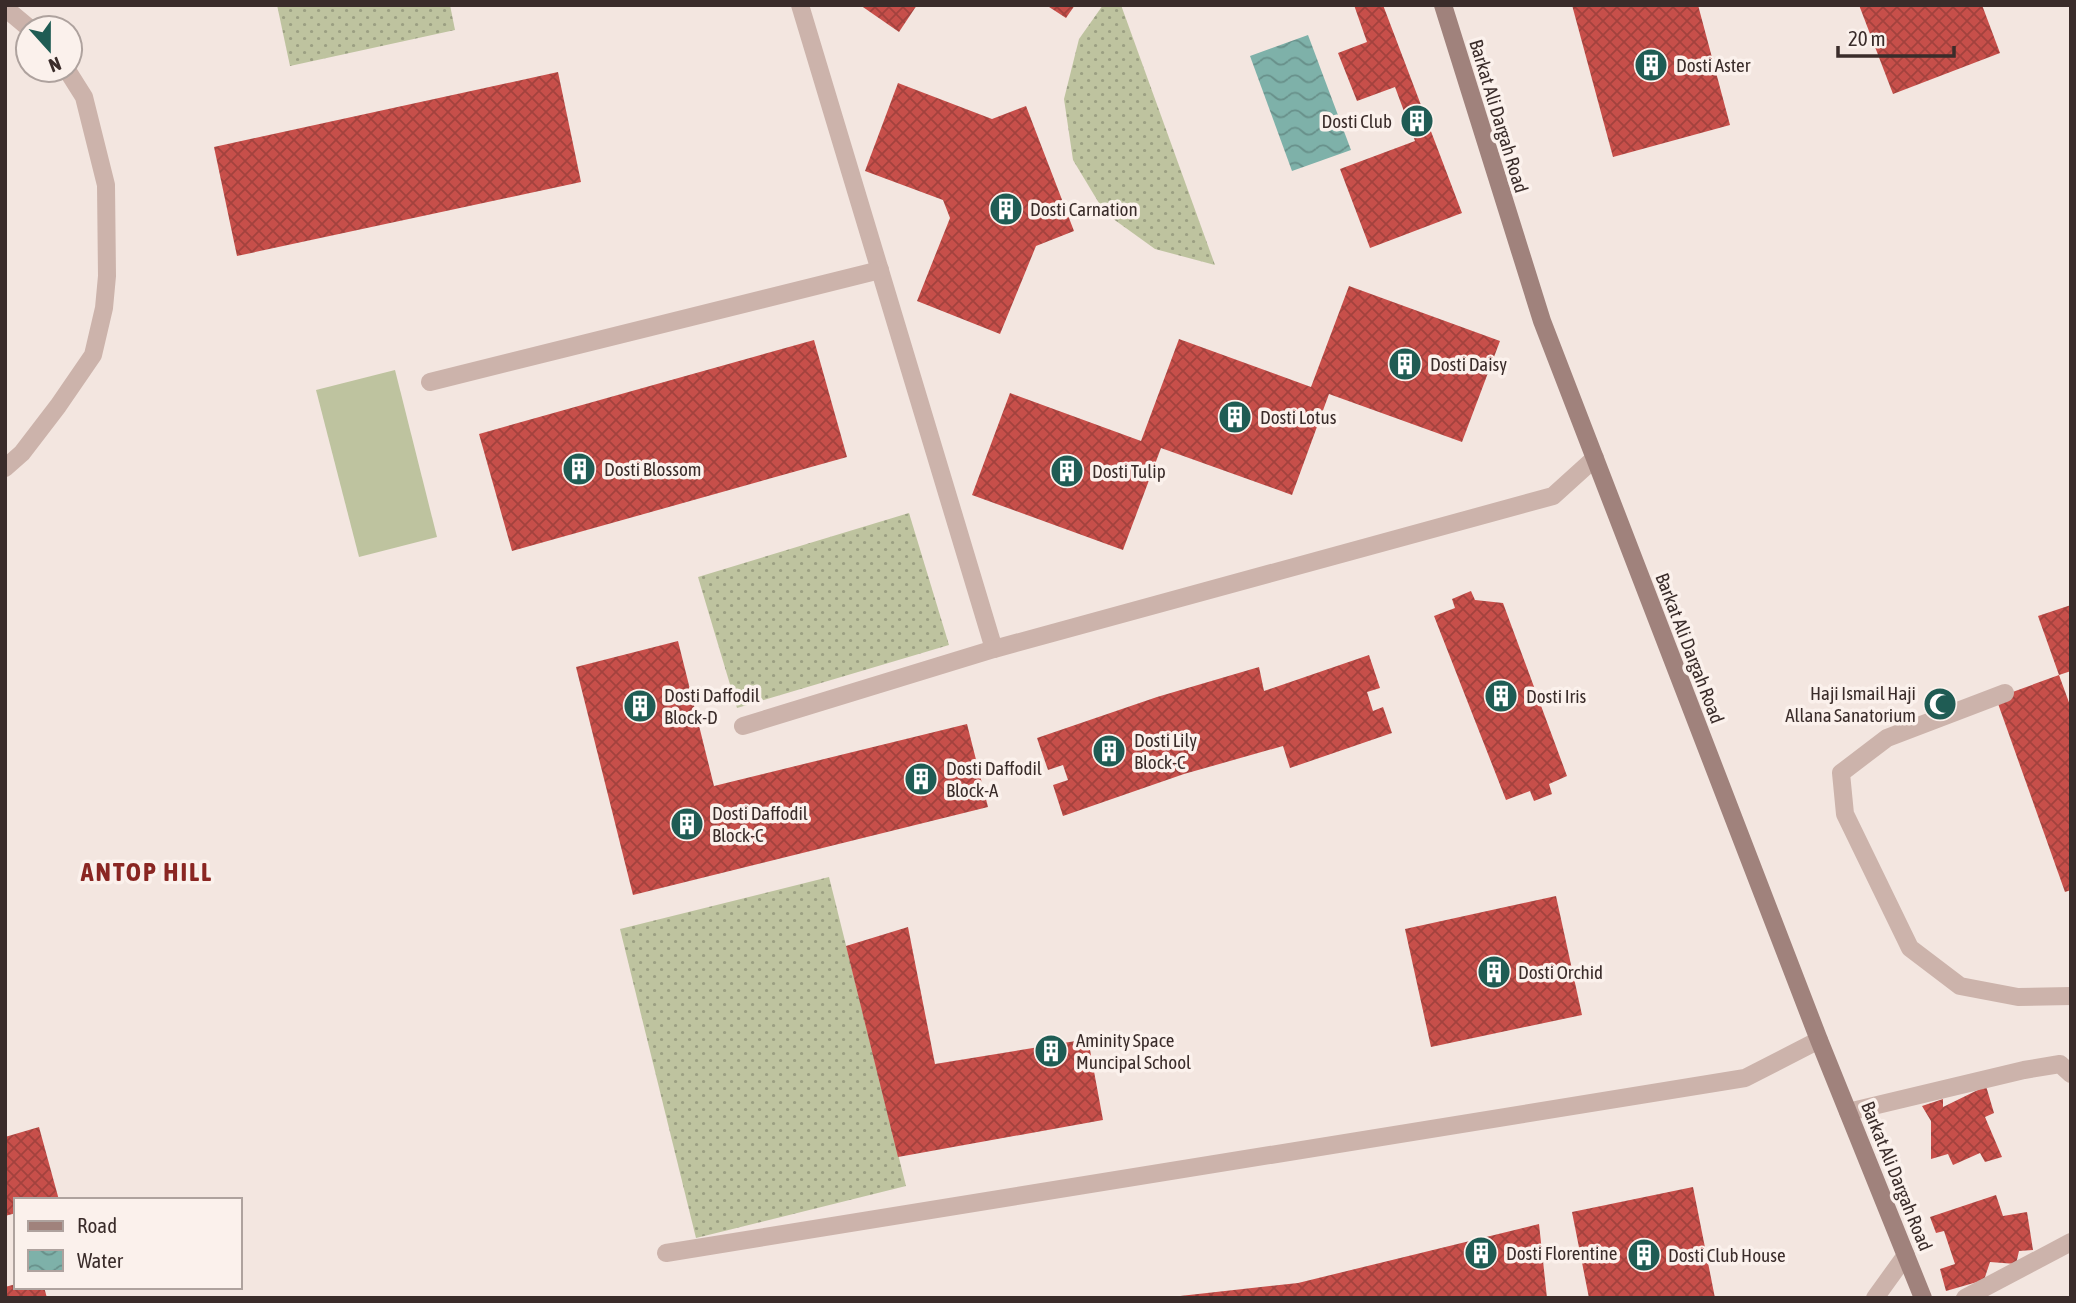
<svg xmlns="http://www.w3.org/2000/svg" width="2076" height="1303" font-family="'Asap Condensed',sans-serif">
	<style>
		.grass { fill: url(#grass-dots) }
		.garden { fill: #bec39f }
		.water { fill: url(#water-waves) }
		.building { fill: url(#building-cross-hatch) }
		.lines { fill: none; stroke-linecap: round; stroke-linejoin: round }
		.lane { stroke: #ccb3ab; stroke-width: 18 }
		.street { stroke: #ccb3ab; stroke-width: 18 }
		.secondary { stroke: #a0827c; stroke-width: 18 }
		.labels { text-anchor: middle; stroke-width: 7; stroke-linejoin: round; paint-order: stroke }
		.poi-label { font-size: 19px; fill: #3a2c2a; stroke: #fbf1ec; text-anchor: start }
		.street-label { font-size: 19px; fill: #3a2c2a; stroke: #fbf1ec }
		.district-label { font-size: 26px; font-weight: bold; letter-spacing: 2px; fill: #8a2622; stroke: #fbf1ec }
	</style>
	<defs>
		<pattern id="grass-dots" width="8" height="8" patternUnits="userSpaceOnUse" patternTransform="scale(1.75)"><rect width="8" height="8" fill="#bec39f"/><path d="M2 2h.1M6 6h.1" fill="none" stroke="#9b9f82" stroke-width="1.8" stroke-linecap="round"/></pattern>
		<pattern id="water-waves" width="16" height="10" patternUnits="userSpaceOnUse" patternTransform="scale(1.75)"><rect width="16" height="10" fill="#7eb1a9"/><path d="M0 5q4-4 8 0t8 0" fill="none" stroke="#68908a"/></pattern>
		<pattern id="building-cross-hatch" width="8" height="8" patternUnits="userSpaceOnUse" patternTransform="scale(1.75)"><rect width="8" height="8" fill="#c74f4a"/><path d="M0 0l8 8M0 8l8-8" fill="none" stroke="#a3423e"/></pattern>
	</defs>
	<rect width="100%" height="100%" fill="#f3e6e0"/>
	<!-- grass -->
	<g class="grass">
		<polygon points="277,5 450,5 455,30 290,66"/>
		<polygon points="1103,5 1121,5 1215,265 1155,249 1105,213 1073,160 1064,99 1079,39"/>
		<polygon points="909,513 949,645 737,708 698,577"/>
		<polygon points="829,877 906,1186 696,1238 620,929"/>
	</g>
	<!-- garden -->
	<polygon class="garden" points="395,370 437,537 359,557 316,390"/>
	<!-- water -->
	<polygon class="water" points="1308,35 1351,150 1292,171 1250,56"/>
	<!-- building -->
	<g class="building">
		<polygon points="860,5 917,5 899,32"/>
		<polygon points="1046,5 1075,5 1066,18"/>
		<polygon points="1354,5 1383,5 1462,213 1370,248 1340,169 1415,141 1395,87 1357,101 1338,53 1367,42"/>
		<polygon points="1572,5 1698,5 1730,125 1613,157"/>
		<polygon points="1859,5 1982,5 2000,53 1893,94"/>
		<polygon points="558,72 581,182 237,256 214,147"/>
		<polygon points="898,83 992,119 1026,106 1074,231 1036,246 1000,334 917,301 950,218 943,200 865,171"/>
		<polygon points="1349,286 1500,341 1462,442 1329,394 1292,495 1161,448 1123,550 972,495 1010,393 1141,441 1179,339 1311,387"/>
		<polygon points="814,340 847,457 512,551 479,434"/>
		<polygon points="1471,591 1475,600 1503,603 1567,776 1549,784 1552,794 1534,801 1530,791 1506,800 1434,616 1455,608 1452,599"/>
		<polygon points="2071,605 2071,671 2059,675 2038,616"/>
		<polygon points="678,641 714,786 967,724 988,807 633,895 576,667"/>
		<polygon points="1369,655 1380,688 1367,692 1373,711 1383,707 1392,733 1290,768 1283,746 1184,774 1063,816 1053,785 1068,780 1063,765 1048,770 1037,738 1157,697 1259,667 1264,691"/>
		<polygon points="2059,675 2071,708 2071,890 2065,892 1996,698"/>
		<polygon points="1556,896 1582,1015 1431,1047 1405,929"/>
		<polygon points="908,927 935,1064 1088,1039 1103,1120 898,1157 846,946"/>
		<polygon points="1986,1086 1994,1113 1985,1117 2002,1157 1985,1162 1980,1153 1953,1165 1948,1154 1931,1159 1931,1121 1922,1106 1943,1099 1943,1107"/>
		<polygon points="39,1127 59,1200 16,1200 16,1213 5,1216 5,1137"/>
		<polygon points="1693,1187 1715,1298 1589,1298 1572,1212"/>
		<polygon points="1996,1195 2003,1216 2027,1212 2033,1250 2019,1251 2016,1264 1990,1262 1984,1280 1946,1291 1940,1269 1955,1264 1944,1231 1936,1233 1930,1217"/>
		<polygon points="1539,1224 1547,1298 1180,1298 1180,1296 1298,1283"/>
		<polygon points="16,1284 16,1287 44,1287 47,1298 5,1298 5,1287"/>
	</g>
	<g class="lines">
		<!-- lane -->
		<g class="lane">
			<polyline points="800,5 994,649"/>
			<polyline points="5,8 29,28"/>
			<polyline points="430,382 880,270"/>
			<polyline points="5,468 22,453 58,406 93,355 104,308 107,276 106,185 84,97 67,70"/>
			<polyline points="2005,693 1887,738 1841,773 1845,814 1910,948 1960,986 2018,997 2071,996"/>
			<polyline points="743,726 994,649 1553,496 1595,458"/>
			<polyline points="1848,1112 2024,1070 2060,1064 2071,1074"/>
			<polyline points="666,1253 1745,1078 1819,1040"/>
			<polyline points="1965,1298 2071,1242"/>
		</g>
		<!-- street -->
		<polyline class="street" points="1875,1298 1906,1255"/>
		<!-- secondary -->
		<polyline class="secondary" points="1443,5 1542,321 1819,1040 1923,1298"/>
	</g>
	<!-- icons -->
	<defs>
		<symbol id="building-disc" viewBox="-11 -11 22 22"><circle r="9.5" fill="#1f5c54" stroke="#fbf1ec"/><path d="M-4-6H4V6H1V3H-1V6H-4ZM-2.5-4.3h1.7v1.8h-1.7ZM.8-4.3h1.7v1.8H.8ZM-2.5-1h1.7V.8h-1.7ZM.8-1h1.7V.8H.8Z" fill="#fff"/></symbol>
		<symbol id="mosque-disc" viewBox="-11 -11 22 22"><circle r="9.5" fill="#1f5c54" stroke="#fbf1ec"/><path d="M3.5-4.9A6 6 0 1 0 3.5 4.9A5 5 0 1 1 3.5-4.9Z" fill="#fff"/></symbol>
	</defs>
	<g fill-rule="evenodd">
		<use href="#building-disc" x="1632" y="46" width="38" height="38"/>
		<use href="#building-disc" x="1398" y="102" width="38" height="38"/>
		<use href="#building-disc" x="987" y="190" width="38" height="38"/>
		<use href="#building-disc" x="1386" y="345" width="38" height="38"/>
		<use href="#building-disc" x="1216" y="398" width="38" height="38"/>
		<use href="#building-disc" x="560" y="450" width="38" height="38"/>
		<use href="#building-disc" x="1048" y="452" width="38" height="38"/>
		<use href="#building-disc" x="1482" y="677" width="38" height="38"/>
		<use href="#mosque-disc" x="1921" y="685" width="38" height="38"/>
		<use href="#building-disc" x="621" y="687" width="38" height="38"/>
		<use href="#building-disc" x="1090" y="732" width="38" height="38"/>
		<use href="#building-disc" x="902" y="760" width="38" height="38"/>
		<use href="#building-disc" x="668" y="805" width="38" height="38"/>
		<use href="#building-disc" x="1475" y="953" width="38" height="38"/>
		<use href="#building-disc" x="1032" y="1032" width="38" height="38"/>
		<use href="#building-disc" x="1462" y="1234" width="38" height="38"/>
		<use href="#building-disc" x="1625" y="1236" width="38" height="38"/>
	</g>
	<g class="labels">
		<!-- poi labels -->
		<g class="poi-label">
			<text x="1676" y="72">Dosti Aster</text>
			<text x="1392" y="128" text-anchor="end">Dosti Club</text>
			<text x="1030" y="216">Dosti Carnation</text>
			<text x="1430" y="371">Dosti Daisy</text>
			<text x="1260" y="424">Dosti Lotus</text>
			<text x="604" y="476">Dosti Blossom</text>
			<text x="1092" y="478">Dosti Tulip</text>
			<text x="1916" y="700" text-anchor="end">Haji Ismail Haji<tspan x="1916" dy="22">Allana Sanatorium</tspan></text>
			<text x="664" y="702">Dosti Daffodil<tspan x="664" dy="22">Block-D</tspan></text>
			<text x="1526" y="703">Dosti Iris</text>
			<text x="1134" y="747">Dosti Lily<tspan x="1134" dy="22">Block-C</tspan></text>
			<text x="946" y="775">Dosti Daffodil<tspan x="946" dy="22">Block-A</tspan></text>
			<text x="712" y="820">Dosti Daffodil<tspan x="712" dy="22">Block-C</tspan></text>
			<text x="1518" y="979">Dosti Orchid</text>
			<text x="1076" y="1047">Aminity Space<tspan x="1076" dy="22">Muncipal School</tspan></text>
			<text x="1506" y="1260">Dosti Florentine</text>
			<text x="1668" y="1262">Dosti Club House</text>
		</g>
		<!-- street labels -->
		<g class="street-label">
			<text transform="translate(1499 116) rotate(73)" y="7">Barkat Ali Dargah Road</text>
			<text transform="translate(1690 648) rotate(69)" y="7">Barkat Ali Dargah Road</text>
			<text transform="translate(1897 1176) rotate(68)" y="7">Barkat Ali Dargah Road</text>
		</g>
		<!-- district labels -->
		<g class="district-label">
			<text x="147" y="881">ANTOP HILL</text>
		</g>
	</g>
	<!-- border -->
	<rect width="2076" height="1303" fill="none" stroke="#3a2c2a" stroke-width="14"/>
	<!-- legend -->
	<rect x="14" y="1198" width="228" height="91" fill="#fbf1ec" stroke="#aea29e" stroke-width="2"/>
	<rect x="28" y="1221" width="35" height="10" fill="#a0827c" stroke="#aea29e" stroke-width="2"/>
	<text x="77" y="1233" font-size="21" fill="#3a2c2a">Road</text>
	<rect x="28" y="1250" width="35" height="21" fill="url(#water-waves)" stroke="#aea29e" stroke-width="2"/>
	<text x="77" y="1268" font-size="21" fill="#3a2c2a">Water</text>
	<!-- north arrow -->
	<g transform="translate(49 49) rotate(159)"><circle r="33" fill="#fbf1ec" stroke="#aea29e" stroke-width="2"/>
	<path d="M0-5L12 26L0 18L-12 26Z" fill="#1f5c54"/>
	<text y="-10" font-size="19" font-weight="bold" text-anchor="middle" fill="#3a2c2a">N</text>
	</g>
	<!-- scale -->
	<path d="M1838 46v10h116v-10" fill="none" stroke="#3a2c2a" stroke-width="3.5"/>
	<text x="1848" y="46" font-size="21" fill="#3a2c2a" stroke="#fbf1ec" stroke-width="5" paint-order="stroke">20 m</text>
</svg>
